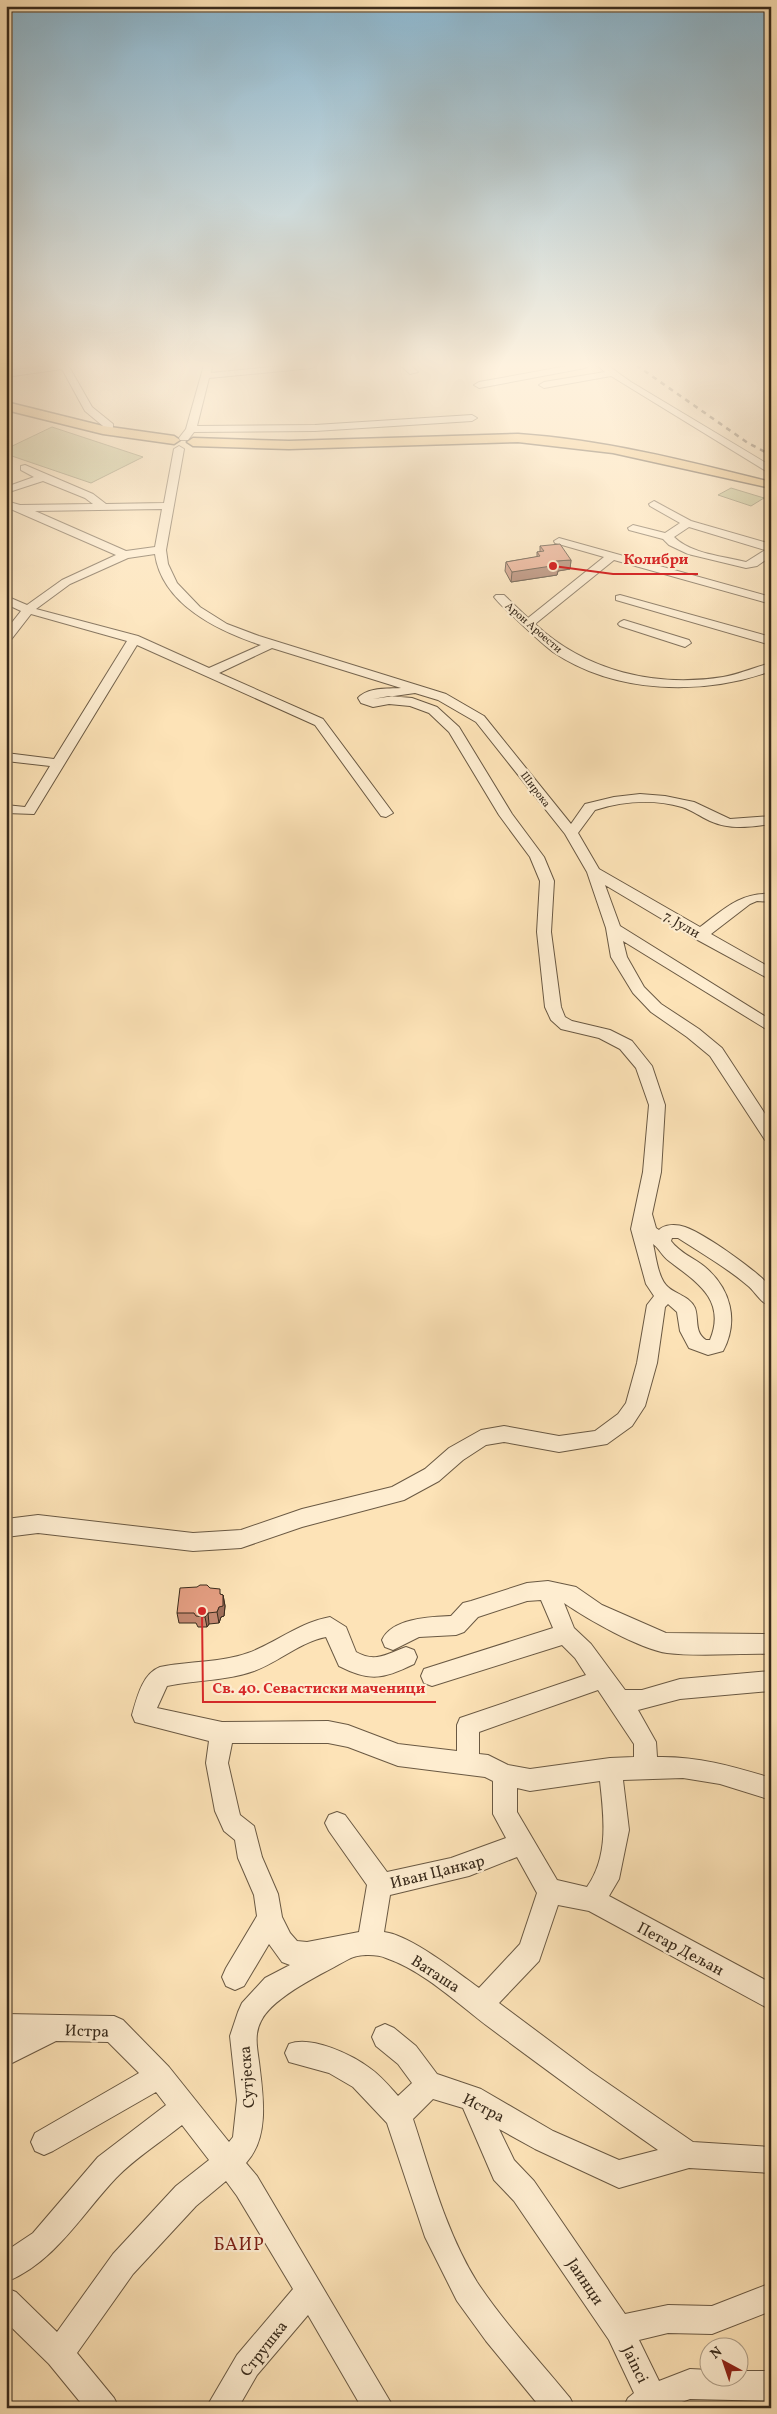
<svg xmlns="http://www.w3.org/2000/svg" width="777" height="2414" font-family="Vollkorn,serif">
	<style>
		.green { fill: #bfc48e; stroke: #7c7855 }
		.lines { fill: none; stroke-linecap: round; stroke-linejoin: round }
		.minor-casing { stroke: #6a5943; stroke-width: 2 }
		.major-casing { stroke: #392b1c; stroke-width: 3 }
		.minor { fill: #feedd0; fill-rule: evenodd }
		.major { fill: #eec27c; fill-rule: evenodd }
		.rail { stroke: #392b1c; stroke-width: 2.5; stroke-dasharray: 5 5; stroke-linecap: butt }
		.wall { fill: #c48870; stroke: #392b1c }
		.shaded-wall { fill: #a06f5b; stroke: #392b1c }
		.building { fill: #e49e82; stroke: #392b1c }
		.labels { text-anchor: middle; stroke-width: 4.5; stroke-linejoin: round; paint-order: stroke }
		.far-street-label { font-size: 11px; fill: #392b1c; stroke: #feedd0 }
		.street-label { font-size: 14px; fill: #392b1c; stroke: #feedd0 }
		.near-street-label { font-size: 16px; fill: #392b1c; stroke: #feedd0 }
		.near-neighbourhood-label { font-size: 18px; letter-spacing: 1px; fill: #7a1f14; stroke: #feedd0 }
		.leader { fill: none; stroke: #d62828; stroke-width: 2 }
		.callout-dot { fill: #d62828; stroke: #feedd0; stroke-width: 2 }
		.callout-label { font-size: 15px; text-anchor: middle; font-weight: bold; fill: #d62828; stroke: #feedd0; stroke-width: 4.5; stroke-linejoin: round; paint-order: stroke }
	</style>
	<rect width="100%" height="100%" fill="#fde3b7"/>
	<filter id="stains"><feTurbulence type="fractalNoise" baseFrequency=".004" numOctaves="4"/><feColorMatrix values="0 0 0 0 .2 0 0 0 0 .09 0 0 0 0 .02 0 0 0 .5 -.17"/></filter>
	<radialGradient id="worn" r=".72"><stop offset=".6" stop-color="#630" stop-opacity="0"/><stop offset="1" stop-color="#630" stop-opacity=".3"/></radialGradient>
	<!-- green -->
	<g class="green">
		<polygon points="52,427 143,457 91,483 6,454 6,449"/>
		<polygon points="731,488 764,498 751,506 718,495"/>
	</g>
	<g class="lines">
		<defs>
			<g id="minor">
				<polygon points="55,365 68,365 92,407 113,424 113,428 106,432 100,432 98,430 103,426 85,411 62,369 6,377 6,371"/>
				<polygon points="204,365 212,365 211,373 290,365 317,365 312,368 209,378 197,426 315,425 472,415 477,418 472,421 315,431 194,432 188,440 180,440 179,438 186,429"/>
				<polygon points="400,365 410,365 418,372 410,374"/>
				<polygon points="573,365 590,365 585,368 479,388 474,385 479,382"/>
				<polygon points="597,365 607,365 631,382 771,466 771,474 611,376 544,388 539,385 544,382 605,372"/>
				<path d="M 179,446 L 184,449 L 166,550 L 168,564 L 177,583 L 200,607 L 227,624 L 259,636 L 446,694 L 484,716 L 571,824 L 585,804 L 614,797 L 640,794 L 665,796 L 694,802 L 730,819 L 771,816 L 771,824 C 750,827 730,830 710,821 C 701,817 692,810 682,807 C 654,799 623,801 595,810 L 578,833 L 599,869 L 700,927 C 723,910 740,892 771,894 L 771,902 L 757,901 L 750,904 L 711,934 L 771,968 L 771,980 L 694,938 L 605,885 L 620,926 L 771,1020 L 771,1032 L 623,941 L 627,957 L 644,987 L 661,1004 L 699,1029 L 722,1048 L 771,1123 L 771,1142 L 765,1140 L 710,1056 L 687,1037 L 651,1012 L 633,993 L 611,957 L 606,928 L 587,872 L 565,834 L 476,722 L 438,700 L 415,693 L 373,699 L 389,696 L 412,698 L 437,707 L 459,727 L 512,814 L 544,857 L 554,881 L 551,932 L 561,1007 L 565,1017 L 572,1021 L 610,1030 L 632,1041 L 652,1066 L 665,1105 L 661,1172 L 652,1214 L 656,1228 L 659,1230 C 664,1224 677,1224 685,1227 C 705,1234 756,1270 771,1287 L 771,1306 C 760,1303 756,1292 747,1285 C 726,1267 701,1253 678,1238 L 672,1238 L 671,1241 C 680,1253 694,1258 705,1267 C 731,1289 739,1321 723,1351 L 708,1355 L 689,1348 L 680,1331 L 677,1312 L 668,1304 L 665,1307 L 657,1363 L 645,1406 L 632,1426 L 607,1444 L 559,1452 L 504,1442 L 486,1445 L 463,1460 L 439,1481 L 404,1500 L 302,1527 L 241,1548 L 193,1551 L 38,1533 L 6,1537 L 6,1519 L 38,1515 L 193,1533 L 241,1530 L 302,1509 L 392,1487 L 425,1469 L 449,1448 L 481,1430 L 504,1426 L 559,1436 L 595,1431 L 618,1414 L 626,1403 L 637,1363 L 647,1305 L 654,1296 L 646,1284 L 631,1229 L 643,1172 L 649,1105 L 636,1068 L 620,1049 L 599,1038 L 561,1029 L 551,1020 L 545,1007 L 537,932 L 540,881 L 530,857 L 499,815 L 449,732 L 429,713 L 410,706 L 389,704 L 373,707 L 361,703 L 358,698 C 368,687 387,689 401,688 L 272,648 L 219,673 L 323,719 L 393,813 L 386,817 L 381,816 L 315,725 L 137,645 L 34,814 L 6,813 L 6,805 L 25,807 L 50,766 L 6,761 L 6,753 L 54,759 L 127,641 L 31,614 L 10,641 L 6,642 L 6,630 L 21,611 L 6,604 L 6,596 L 27,605 L 62,580 L 116,555 L 6,507 L 6,501 L 20,505 L 93,504 L 85,498 L 43,481 L 6,493 L 6,487 L 34,477 L 21,470 L 21,466 L 25,465 L 93,494 L 106,504 L 164,503 L 174,449 ZM 162,509 L 155,547 L 126,551 L 35,511 ZM 155,554 C 162,604 218,631 261,645 L 209,668 L 138,636 L 36,609 L 70,584 L 128,558 ZM 653,1244 C 659,1248 662,1256 669,1261 C 695,1281 727,1299 710,1340 L 706,1340 C 694,1332 699,1319 695,1308 C 690,1296 675,1294 668,1287 C 658,1279 656,1256 653,1244 Z"/>
				<path d="M 654,501 L 691,521 L 771,544 L 771,556 L 757,566 L 746,568 L 688,554 L 669,545 L 663,539 L 629,530 L 628,528 L 633,525 L 665,533 L 680,523 L 650,506 L 649,504 ZM 689,527 L 765,550 L 746,562 C 723,556 691,554 674,537 Z"/>
				<path d="M 559,538 L 771,597 L 771,604 L 614,560 L 535,624 C 585,671 656,688 723,677 C 740,674 755,667 771,663 L 771,671 C 702,696 615,694 553,652 C 540,642 528,630 516,619 C 509,612 500,605 494,597 L 496,595 L 504,595 L 528,618 L 604,557 L 555,543 L 554,541 Z"/>
				<polygon points="620,595 771,637 771,645 616,600 616,596"/>
				<polygon points="624,620 689,640 691,643 685,647 620,626 618,624 620,622"/>
				<path d="M 548,1581 L 576,1587 L 602,1605 L 666,1633 L 771,1634 L 771,1654 C 739,1653 698,1657 667,1653 C 640,1649 587,1619 564,1603 L 574,1628 L 591,1644 L 625,1690 L 642,1690 L 680,1679 L 771,1671 L 771,1691 L 680,1699 L 638,1710 L 656,1742 L 657,1757 C 697,1756 732,1766 771,1778 L 771,1800 L 720,1784 L 683,1778 L 623,1780 L 629,1830 L 619,1879 L 609,1896 L 771,1983 L 771,2010 L 589,1911 L 558,1905 L 539,1961 L 499,2003 L 590,2071 L 693,2142 L 771,2147 L 771,2173 L 689,2168 L 619,2188 L 535,2149 L 499,2129 L 514,2160 L 534,2181 L 625,2314 L 668,2305 L 712,2306 L 771,2283 L 771,2311 L 712,2334 L 668,2333 L 639,2340 L 659,2381 L 690,2369 L 710,2370 L 710,2376 L 740,2376 L 740,2371 L 771,2371 L 771,2401 L 690,2399 L 665,2408 L 623,2408 L 628,2398 L 634,2393 L 609,2340 L 514,2201 L 494,2180 L 463,2108 L 433,2099 L 413,2119 C 431,2174 446,2232 477,2282 C 504,2323 539,2360 570,2398 L 575,2408 L 541,2408 L 486,2341 L 457,2301 L 425,2237 L 387,2123 L 353,2087 L 329,2073 L 289,2062 L 285,2053 L 289,2044 C 311,2035 353,2055 371,2069 C 381,2076 390,2087 398,2096 L 412,2083 L 398,2064 L 376,2046 L 372,2037 L 376,2028 L 385,2024 L 394,2028 L 416,2046 L 437,2074 L 481,2089 L 553,2131 L 619,2160 L 658,2150 C 601,2110 545,2069 490,2028 C 458,2004 424,1971 386,1958 C 377,1954 358,1954 349,1959 C 326,1972 273,1996 261,2021 C 254,2034 257,2047 259,2062 C 263,2095 270,2137 246,2163 L 257,2176 L 394,2408 L 362,2408 L 308,2315 L 257,2375 L 238,2408 L 206,2408 L 237,2355 L 293,2289 L 237,2196 L 226,2181 L 196,2206 L 133,2274 L 77,2353 L 114,2398 L 119,2408 L 85,2408 L 49,2364 L 6,2322 L 6,2288 L 16,2292 L 57,2332 L 113,2254 L 176,2186 L 209,2160 L 182,2125 C 161,2142 135,2158 116,2178 C 81,2215 55,2262 6,2282 L 6,2251 L 33,2233 L 98,2157 L 166,2105 L 156,2092 L 53,2151 L 44,2155 L 35,2151 L 31,2142 L 35,2133 L 139,2073 L 108,2042 L 56,2041 L 6,2066 L 6,2014 L 114,2016 L 123,2020 L 169,2067 L 229,2142 L 233,2137 L 237,2100 L 230,2036 L 238,2012 L 242,2003 L 265,1978 L 290,1965 L 282,1962 L 269,1944 L 244,1986 L 235,1990 L 226,1986 L 222,1977 L 226,1968 L 257,1916 L 254,1895 L 238,1858 L 235,1840 L 224,1831 L 215,1811 L 206,1763 L 209,1741 L 135,1722 L 132,1715 C 137,1698 142,1674 160,1667 C 189,1661 220,1663 248,1653 C 278,1642 298,1623 330,1617 L 346,1627 L 356,1652 C 375,1663 387,1654 406,1647 L 414,1650 L 417,1657 L 414,1664 C 383,1679 370,1682 339,1666 L 326,1637 C 300,1642 279,1662 254,1671 C 226,1681 196,1680 167,1686 L 157,1708 L 222,1722 L 328,1721 L 348,1725 L 398,1744 L 457,1751 L 457,1725 L 460,1718 L 586,1675 L 575,1658 L 562,1645 L 432,1686 L 424,1683 L 421,1676 L 424,1669 L 553,1628 L 541,1600 L 527,1601 L 478,1617 L 464,1632 L 456,1635 L 419,1637 L 393,1650 L 385,1647 L 382,1640 C 392,1618 430,1617 451,1616 L 463,1603 L 471,1601 L 527,1583 ZM 598,1690 L 634,1744 L 634,1757 L 610,1758 L 530,1769 L 508,1765 L 488,1755 L 479,1754 L 479,1732 ZM 232,1743 L 328,1743 L 348,1747 L 398,1766 L 485,1777 L 493,1781 L 493,1814 L 506,1838 L 451,1858 L 387,1872 L 345,1815 L 337,1812 L 329,1815 L 325,1823 L 329,1831 L 367,1885 L 359,1932 L 307,1942 L 297,1941 L 290,1933 L 282,1917 L 278,1894 L 262,1857 L 254,1826 L 240,1815 L 239,1811 L 228,1763 ZM 600,1781 C 604,1817 609,1856 587,1887 L 557,1880 L 517,1812 L 517,1788 L 530,1791 ZM 517,1857 L 537,1893 L 520,1944 L 479,1988 C 457,1972 410,1935 384,1932 L 390,1895 L 469,1876 Z"/>
			</g>
			<g id="major">
				<polygon points="6,402 103,426 174,436 180,440 174,444 103,434 6,410"/>
				<path d="M 518,434 C 605,440 687,461 771,482 L 771,488 L 613,453 L 518,442 L 289,449 L 193,446 L 187,442 L 193,438 L 289,441 Z"/>
			</g>
		</defs>
		<!-- minor casing -->
		<use href="#minor" class="minor-casing"/>
		<!-- major casing -->
		<use href="#major" class="major-casing"/>
		<!-- minor -->
		<use href="#minor" class="minor"/>
		<!-- major -->
		<use href="#major" class="major"/>
		<!-- rail -->
		<polyline class="rail" points="636,365 748,443 771,455"/>
	</g>
	<!-- wall -->
	<g class="wall">
		<polygon points="540,546 571,560 570,569 558,571 557,575 511,582 505,571 506,562 537,557 537,552 540,552"/>
		<polygon points="220,1594 223,1595 225,1606 224,1616 221,1617 219,1623 209,1624 207,1627 198,1627 196,1623 179,1623 177,1613"/>
	</g>
	<!-- shaded-wall -->
	<g class="shaded-wall">
		<polygon points="571,560 570,569 558,571 557,575 511,582 512,572 556,561"/>
		<polygon points="223,1595 225,1606 224,1616 221,1617 219,1623 217,1612"/>
		<polygon points="208,1613 209,1624 207,1627 205,1617"/>
	</g>
	<!-- building -->
	<g class="building">
		<polygon points="560,544 571,560 556,561 558,565 512,572 506,562 540,556 537,552 544,551 540,546"/>
		<polygon points="200,1585 207,1585 210,1588 220,1589 220,1594 223,1595 223,1606 219,1607 217,1612 208,1613 205,1617 196,1616 194,1613 177,1613 180,1588 197,1587"/>
	</g>
	<!-- sky -->
	<linearGradient id="sky" x2="0" y2="1"><stop stop-color="#8bb8d2"/><stop offset="0.52" stop-color="#fef2df"/><stop offset="1" stop-color="#fef2df" stop-opacity="0"/></linearGradient>
	<rect width="777" height="702" fill="url(#sky)"/>
	<g class="labels">
		<!-- far-street labels -->
		<g class="far-street-label">
			<text transform="translate(534 627) rotate(41)" y="4">Арон Ароести</text>
			<text transform="translate(536 789) rotate(53)" y="4">Широка</text>
		</g>
		<!-- street labels -->
		<g class="street-label">
			<text transform="translate(682 924) rotate(30)" y="5">7. Јули</text>
		</g>
		<!-- near-street labels -->
		<g class="near-street-label">
			<text transform="translate(437 1871) rotate(-14)" y="6">Иван Цанкар</text>
			<text transform="translate(681 1948) rotate(28)" y="6">Петар Дељан</text>
			<text transform="translate(436 1973) rotate(33)" y="6">Ваташа</text>
			<text transform="translate(87 2030) rotate(2)" y="6">Истра</text>
			<text transform="translate(246 2077) rotate(-94)" y="6">Сутјеска</text>
			<text transform="translate(484 2107) rotate(27)" y="6">Истра</text>
			<text transform="translate(586 2281) rotate(56)" y="6">Јаинци</text>
			<text transform="translate(263 2348) rotate(-52)" y="6">Струшка</text>
			<text transform="translate(636 2364) rotate(64)" y="6">Jainci</text>
		</g>
		<!-- near-neighbourhood labels -->
		<g class="near-neighbourhood-label">
			<text x="239" y="2250">БАИР</text>
		</g>
	</g>
	<!-- callouts -->
	<path class="leader" d="M553 566L613 574H698M202 1611L203 1702H436"/>
	<g class="callout-dot">
		<circle cx="553" cy="566" r="5"/>
		<circle cx="202" cy="1611" r="5"/>
	</g>
	<g class="callout-label">
		<text x="656" y="564">Колибри</text>
		<text x="319" y="1693">Св. 40. Севастиски маченици</text>
	</g>
	<!-- margin -->
	<rect width="777" height="2414" fill="none" stroke="#fde3b7" stroke-width="25"/>
	<rect x="8" y="8" width="762" height="2399" fill="none" stroke="#392b1c" stroke-width="2.5"/>
	<rect x="12" y="12" width="752" height="2389" fill="none" stroke="#392b1c"/>
	<!-- north arrow -->
	<g transform="translate(724 2362) rotate(320)"><circle r="24" fill="#feedd0" stroke="#af9f88"/>
	<path d="M0-4L9 19L0 12L-9 19Z" fill="#8f2418"/>
	<text y="-8" font-size="14" font-weight="bold" text-anchor="middle" fill="#392b1c">N</text>
	</g>
	<rect width="100%" height="100%" filter="url(#stains)"/>
	<rect width="100%" height="100%" fill="url(#worn)"/>
</svg>
